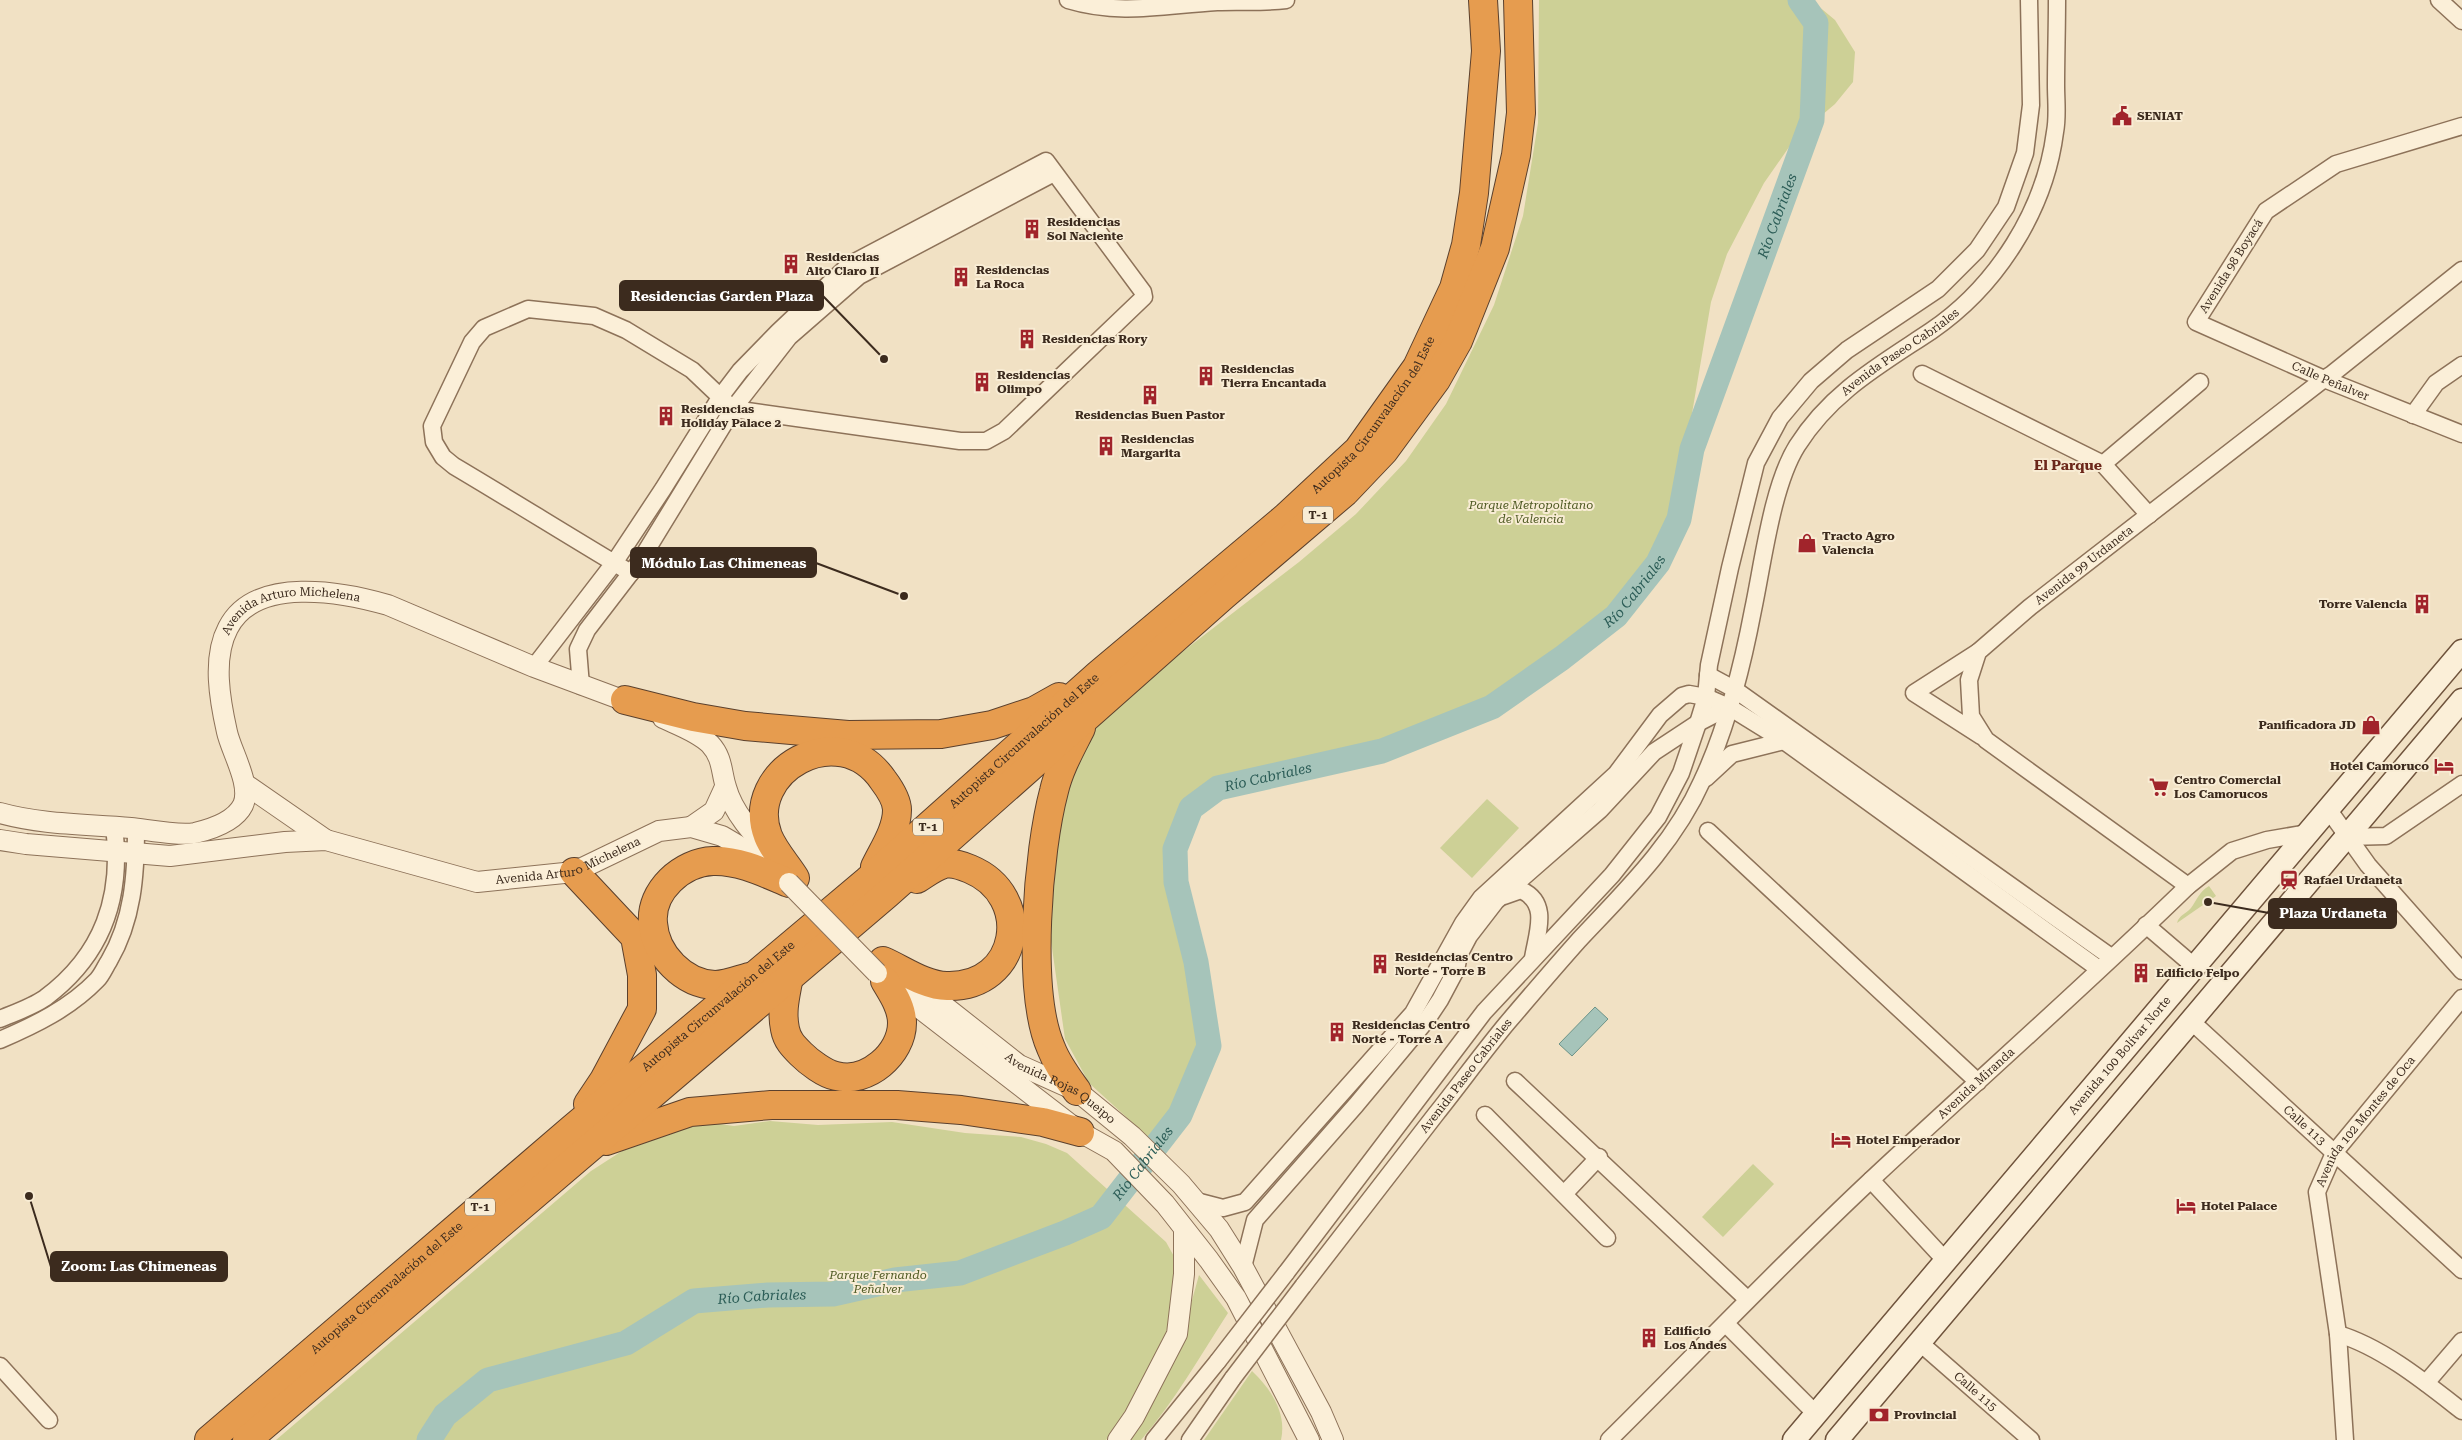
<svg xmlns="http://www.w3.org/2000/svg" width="2462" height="1440" font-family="'Roboto Serif',serif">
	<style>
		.green { fill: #cdd096 }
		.water { fill: #a6c4ba; stroke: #6c9388 }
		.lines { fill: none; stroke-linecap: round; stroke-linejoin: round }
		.river { stroke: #a6c4ba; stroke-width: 25 }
		.minor-casing { stroke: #8d7259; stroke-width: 19 }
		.tertiary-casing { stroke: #8d7259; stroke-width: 22 }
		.secondary-casing { stroke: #6f533c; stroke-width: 25 }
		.motorway-casing { stroke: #5b402d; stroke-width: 30 }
		.minor { stroke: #fbefd8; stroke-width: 16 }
		.tertiary { stroke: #fbefd8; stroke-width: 20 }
		.secondary { stroke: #fbefd8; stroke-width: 22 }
		.motorway { stroke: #e69c4f; stroke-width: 28 }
		.minor-bridge-casing { stroke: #8d7259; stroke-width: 19; stroke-linecap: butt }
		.tertiary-bridge-casing { stroke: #8d7259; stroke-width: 22; stroke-linecap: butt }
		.minor-bridge { stroke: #fbefd8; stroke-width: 16 }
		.tertiary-bridge { stroke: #fbefd8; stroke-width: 20 }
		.labels { text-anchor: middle; stroke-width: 4; stroke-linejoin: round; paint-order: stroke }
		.shield { fill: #f8ecd4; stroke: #746555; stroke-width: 1 }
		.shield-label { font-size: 11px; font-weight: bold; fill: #3c2b1e }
		.poi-label { font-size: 12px; font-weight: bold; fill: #3c2b1e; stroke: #f8ecd4; text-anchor: start }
		.street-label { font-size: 12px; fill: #3c2b1e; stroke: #f8ecd4 }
		.park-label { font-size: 12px; font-style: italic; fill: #4f5a23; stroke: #f8ecd4 }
		.water-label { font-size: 14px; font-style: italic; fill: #2c5d57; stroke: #f8ecd4 }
		.neighbourhood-label { font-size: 14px; font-weight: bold; fill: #6c271a; stroke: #f8ecd4 }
		.leader { fill: none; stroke: #3c2b1e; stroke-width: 2 }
		.callout-dot { fill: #3c2b1e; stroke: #f8ecd4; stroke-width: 2 }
		.callout { fill: #3c2b1e; stroke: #3c2b1e; stroke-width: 2 }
		.callout-label { font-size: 14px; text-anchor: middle; font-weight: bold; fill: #fff }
	</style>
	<rect width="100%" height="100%" fill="#f1e1c4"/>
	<!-- green -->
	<g class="green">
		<polygon points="1539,0 1811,0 1835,20 1855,52 1853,82 1835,104 1796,137 1764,183 1727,254 1711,302 1674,519 1655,561 1630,598 1596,632 1543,674 1473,716 1412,745 1234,781 1204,795 1173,836 1168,889 1209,1055 1172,1129 1159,1147 1089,1083 1065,1039 1051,941 1056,831 1066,787 1094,728 1133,690 1299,562 1356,514 1406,461 1446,404 1494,305 1523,216 1538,123"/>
		<polygon points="1487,799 1519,828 1472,878 1440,848"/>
		<path d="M 2209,886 L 2216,896 L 2177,923 C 2179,915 2186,914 2191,908 C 2197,900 2199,892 2209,886 Z"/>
		<polygon points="770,1121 818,1125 892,1122 965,1133 1021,1137 1046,1144 1067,1153 1166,1242 1176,1260 1170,1316 1164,1340 1139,1393 1106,1440 276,1440 591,1171 622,1151 705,1122 734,1126"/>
		<polygon points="1753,1164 1774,1184 1723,1237 1702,1217"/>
		<path d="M 1199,1275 L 1228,1313 C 1200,1356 1175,1401 1141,1440 L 1123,1440 L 1189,1311 Z"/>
		<path d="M 1252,1371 C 1271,1389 1287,1413 1281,1440 L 1204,1440 Z"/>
	</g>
	<!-- water -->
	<polygon class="water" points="1595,1007 1608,1019 1572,1056 1559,1044"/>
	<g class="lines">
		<!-- river -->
		<path class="river" id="s1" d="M 429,1440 L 445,1415 L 488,1380 L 626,1343 L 694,1301 L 768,1295 L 833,1294 L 895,1280 L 960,1273 L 1065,1233 L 1101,1217 L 1180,1115 L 1209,1046 L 1196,962 L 1176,882 L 1175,849 L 1191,808 L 1218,788 L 1382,751 L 1492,707 L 1562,658 L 1616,616 L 1658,563 L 1679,519 L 1692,449 L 1812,120 L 1816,23 L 1800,0"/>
		<defs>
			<g id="minor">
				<path d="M 1068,0 C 1121,16 1164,5 1217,2 C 1240,1 1263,3 1286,0"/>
				<polyline points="2439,0 2462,21"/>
				<path id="s2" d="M 2462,126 L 2336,164 L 2266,211 L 2196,322 L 2324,379 L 2462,434"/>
				<polyline points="1922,374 2103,464 2149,515"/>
				<polyline points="2413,415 2436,383 2462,365"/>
				<polyline points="2103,464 2200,382"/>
				<polyline points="1978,652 1914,693 1981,736"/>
				<path d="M 534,667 L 614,563 L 663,489 L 721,396 L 740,371 L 778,332 L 849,265 L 1046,161 L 1143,292 L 1144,297 L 1004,431 L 986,441 L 960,441 L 733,409 L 692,370 L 626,330 L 594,316 L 528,309 L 484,328 L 472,342 L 432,426 L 434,442 L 443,457 L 454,466 C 513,501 572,538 631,573"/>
				<polyline points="1708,675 1734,689 2111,957"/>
				<polyline points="581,686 578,649 587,630 640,561 733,409 789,337 859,276 1054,173"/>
				<polyline points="1706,778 1732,754 1784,741"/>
				<polyline points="2328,809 2368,865 2462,971"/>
				<polyline points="1708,831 1978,1082"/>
				<polyline points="2346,837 2386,836 2462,784"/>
				<path id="s3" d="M 2188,886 L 1986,740 L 1971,716 L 1969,680 L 1978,652 L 2030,607 L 2324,379 L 2332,374 L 2462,270"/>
				<path d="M 1504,896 L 1521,890 C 1550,903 1537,933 1533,958"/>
				<polyline points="2146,925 2195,967"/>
				<path d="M 0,1019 C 14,1013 32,1007 45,998 C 103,955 123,897 114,826"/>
				<path id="s4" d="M 2191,1021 L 2462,1270"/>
				<path d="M 0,1040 C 35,1025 70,1008 97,980 C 102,975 105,967 109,961 C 133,920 136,875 136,828"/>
				<polyline points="1515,1081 1747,1299"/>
				<polyline points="1485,1115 1607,1238"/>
				<polyline points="1871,1180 1945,1260"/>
				<polyline points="1564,1194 1599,1157"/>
				<polyline points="1196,1201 1223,1208 1245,1202 1413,1013 1463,923 1481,898 1616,774 1660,715 1682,696 1689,694 1706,697 1729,707 1784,741 2099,969"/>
				<polyline points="1243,1267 1255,1220 1356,1105 1426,1021 1440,1000 1456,970 1459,955 1469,936 1496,901 1600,810 1654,752 1698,723 1729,707"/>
				<polyline points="1286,1273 1484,1012 1612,875 1658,817 1681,773 1698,723 1706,697 1709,665 1730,568 1756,463 1780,418 1811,381 1847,350 1938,289 1977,250 2006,207 2025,153 2031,105 2029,0"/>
				<path id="s5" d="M 1303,1286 C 1347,1229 1392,1171 1436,1114 C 1460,1084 1483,1052 1508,1022 C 1531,995 1555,967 1579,940 C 1626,890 1674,844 1702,781 C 1727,728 1742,668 1753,610 C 1763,563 1772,486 1797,446 C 1831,392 1880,365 1931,331 C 1997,286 2045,210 2055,132 C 2058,117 2056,101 2056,85 C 2056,57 2057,28 2057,0"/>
				<polyline points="1726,1324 1816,1414"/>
				<path d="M 2338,1334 C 2382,1347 2426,1383 2462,1411"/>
				<path id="s6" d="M 1919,1342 L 2031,1440"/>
				<polyline points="0,1366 49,1420"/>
				<polyline points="2426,1383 2462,1341"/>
				<polyline points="1154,1440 1218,1361"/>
				<polyline points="1190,1440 1233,1378"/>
				<path id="s7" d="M 1609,1440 C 1697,1353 1782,1263 1872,1179 C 1977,1081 2085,986 2188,886 L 2232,851 L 2267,840 L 2308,833"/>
				<path id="s8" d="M 2345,1440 L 2338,1334 L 2317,1192 L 2334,1153 L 2462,998"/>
			</g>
			<g id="tertiary">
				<path d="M 663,718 C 678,725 698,732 710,744 C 723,758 721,772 726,787 C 733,813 754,835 772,854"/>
				<polyline points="245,784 326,840"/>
				<path id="s9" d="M 0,813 C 43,825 87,824 131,828 C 149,830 179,836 195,833 C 212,829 235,821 243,805 C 252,785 231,751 227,732 C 220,701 212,658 228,628 C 255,575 343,592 388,605 L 534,667 L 636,705"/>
				<polyline points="691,827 714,811 725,787"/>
				<path id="s10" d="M 0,840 L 26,844 L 170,856 L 285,842 L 326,840 L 477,882 L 574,872 L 659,831 L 691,827 L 722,836 L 761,859 L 772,869"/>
				<path id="s11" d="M 915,983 L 1019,1065 L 1077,1091 L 1132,1136 L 1181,1184 L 1219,1229 L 1243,1267 L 1321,1412 L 1333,1440"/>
				<polyline points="891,986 1080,1132 1114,1151 1165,1204 1209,1260 1236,1298 1309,1440"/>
				<polyline points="1118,1440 1134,1417 1177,1334 1184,1274 1184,1229"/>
			</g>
			<g id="secondary">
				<path id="s12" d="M 1794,1440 L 2462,651"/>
				<polyline points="1837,1440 2462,700"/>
			</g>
			<g id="motorway">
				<polyline points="625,700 693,717 745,726 848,735 941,734 992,725 1034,711 1059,697"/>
				<polyline points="574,872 635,937 642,975 642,1009 604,1080 588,1104"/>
				<path d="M 795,878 C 787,865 774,851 768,836 C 743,771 839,716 883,780 C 889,788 897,800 897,810 C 897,830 883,850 875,867"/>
				<path d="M 883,961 C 902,969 925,986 947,986 C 1020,988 1035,896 970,869 C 963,866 952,862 944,864 C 935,866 925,874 917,879"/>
				<path d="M 789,976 C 786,994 781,1010 785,1029 C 787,1040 793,1046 801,1054 C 809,1062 825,1074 836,1076 C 867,1084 902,1054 902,1023 C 902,1007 892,993 885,981"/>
				<path d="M 749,977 C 738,980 726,985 715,985 C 684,984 655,955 653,923 C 650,891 682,862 713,861 C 739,860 765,873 789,883"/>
				<path d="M 1077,1091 C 1067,1077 1057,1064 1051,1048 C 1026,991 1038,851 1054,791 C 1059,769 1071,748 1081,728"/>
				<polyline points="606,1141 690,1112 771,1105 897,1105 961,1110 1043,1122 1080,1132"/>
				<path id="s13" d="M 209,1440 L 572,1129 L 867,881 L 1099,674 L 1286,517 L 1358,450 L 1417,367 L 1454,288 L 1466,245 L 1474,193 L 1486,51 L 1483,0"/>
				<polyline points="247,1440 887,894 1223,596 1345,492 1384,451 1436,380 1458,341 1495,248 1516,155 1521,113 1518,0"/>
			</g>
		</defs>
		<!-- minor casing -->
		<use href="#minor" class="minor-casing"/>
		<!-- tertiary casing -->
		<use href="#tertiary" class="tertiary-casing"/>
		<!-- secondary casing -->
		<use href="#secondary" class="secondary-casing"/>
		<!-- motorway casing -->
		<use href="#motorway" class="motorway-casing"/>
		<!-- minor -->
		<use href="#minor" class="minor"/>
		<!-- tertiary -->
		<use href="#tertiary" class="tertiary"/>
		<!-- secondary -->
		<use href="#secondary" class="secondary"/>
		<!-- motorway -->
		<use href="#motorway" class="motorway"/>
		<defs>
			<g id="minor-bridge">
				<polyline points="1218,1361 1286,1273"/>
				<polyline points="1233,1378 1303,1286"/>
			</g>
			<polyline id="tertiary-bridge" points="789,883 877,973"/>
		</defs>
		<!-- minor-bridge casing -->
		<use href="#minor-bridge" class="minor-bridge-casing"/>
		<!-- tertiary-bridge casing -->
		<use href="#tertiary-bridge" class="tertiary-bridge-casing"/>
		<!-- minor-bridge -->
		<use href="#minor-bridge" class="minor-bridge"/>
		<!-- tertiary-bridge -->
		<use href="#tertiary-bridge" class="tertiary-bridge"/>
	</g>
	<!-- icons -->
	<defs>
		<symbol id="civic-bare" viewBox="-9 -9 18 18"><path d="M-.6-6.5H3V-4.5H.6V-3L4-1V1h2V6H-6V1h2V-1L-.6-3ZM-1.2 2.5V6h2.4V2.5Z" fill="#a1242b" stroke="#f8ecd4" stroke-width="2.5" paint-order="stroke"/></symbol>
		<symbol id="building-bare" viewBox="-9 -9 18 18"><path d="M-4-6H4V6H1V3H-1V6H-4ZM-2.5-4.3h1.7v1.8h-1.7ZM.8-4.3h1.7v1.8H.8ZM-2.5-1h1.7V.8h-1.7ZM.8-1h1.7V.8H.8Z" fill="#a1242b" stroke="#f8ecd4" stroke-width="2.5" paint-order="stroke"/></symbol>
		<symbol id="shop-bare" viewBox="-9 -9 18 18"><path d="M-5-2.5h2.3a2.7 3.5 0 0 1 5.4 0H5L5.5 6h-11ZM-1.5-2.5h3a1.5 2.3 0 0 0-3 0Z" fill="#a1242b" stroke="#f8ecd4" stroke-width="2.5" paint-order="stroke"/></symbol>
		<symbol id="hotel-bare" viewBox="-9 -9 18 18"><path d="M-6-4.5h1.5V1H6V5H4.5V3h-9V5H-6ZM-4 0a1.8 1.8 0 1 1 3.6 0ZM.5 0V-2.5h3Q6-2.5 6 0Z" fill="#a1242b" stroke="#f8ecd4" stroke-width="2.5" paint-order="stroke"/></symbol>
		<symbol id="supermarket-bare" viewBox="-9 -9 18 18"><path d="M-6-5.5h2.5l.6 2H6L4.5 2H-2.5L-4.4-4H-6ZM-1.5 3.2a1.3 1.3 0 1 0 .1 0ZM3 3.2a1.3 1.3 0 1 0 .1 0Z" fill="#a1242b" stroke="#f8ecd4" stroke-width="2.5" paint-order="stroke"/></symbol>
		<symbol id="station-bare" viewBox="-9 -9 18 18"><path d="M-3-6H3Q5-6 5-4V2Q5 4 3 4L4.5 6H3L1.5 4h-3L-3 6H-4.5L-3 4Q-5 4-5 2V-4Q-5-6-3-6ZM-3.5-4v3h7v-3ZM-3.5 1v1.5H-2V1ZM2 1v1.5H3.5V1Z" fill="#a1242b" stroke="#f8ecd4" stroke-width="2.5" paint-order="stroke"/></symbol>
		<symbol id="bank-bare" viewBox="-9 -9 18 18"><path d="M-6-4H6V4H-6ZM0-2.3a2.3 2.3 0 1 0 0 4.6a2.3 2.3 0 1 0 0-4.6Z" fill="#a1242b" stroke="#f8ecd4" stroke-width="2.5" paint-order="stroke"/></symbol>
	</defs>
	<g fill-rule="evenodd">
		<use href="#civic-bare" x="2108" y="102" width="28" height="28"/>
		<use href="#building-bare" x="1018" y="215" width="28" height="28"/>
		<use href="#building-bare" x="777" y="250" width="28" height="28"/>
		<use href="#building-bare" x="947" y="263" width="28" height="28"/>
		<use href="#building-bare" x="1013" y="325" width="28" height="28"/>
		<use href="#building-bare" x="1192" y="362" width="28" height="28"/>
		<use href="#building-bare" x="968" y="368" width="28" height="28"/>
		<use href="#building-bare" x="1136" y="381" width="28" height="28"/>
		<use href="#building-bare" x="652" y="402" width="28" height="28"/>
		<use href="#building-bare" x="1092" y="432" width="28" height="28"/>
		<use href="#shop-bare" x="1793" y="529" width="28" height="28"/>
		<use href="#building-bare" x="2408" y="590" width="28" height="28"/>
		<use href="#shop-bare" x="2357" y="711" width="28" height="28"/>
		<use href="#hotel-bare" x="2430" y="752" width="28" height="28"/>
		<use href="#supermarket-bare" x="2145" y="773" width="28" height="28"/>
		<use href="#station-bare" x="2275" y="866" width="28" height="28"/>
		<use href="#building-bare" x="1366" y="950" width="28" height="28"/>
		<use href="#building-bare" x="2127" y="959" width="28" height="28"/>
		<use href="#building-bare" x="1323" y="1018" width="28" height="28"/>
		<use href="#hotel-bare" x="1827" y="1126" width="28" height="28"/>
		<use href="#hotel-bare" x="2172" y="1192" width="28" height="28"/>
		<use href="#building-bare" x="1635" y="1324" width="28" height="28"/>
		<use href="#bank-bare" x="1865" y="1401" width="28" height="28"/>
	</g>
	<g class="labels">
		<!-- shield labels -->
		<g class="shield">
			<rect x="1303" y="506.5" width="30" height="17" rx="4"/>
			<rect x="913" y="818.5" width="30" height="17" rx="4"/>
			<rect x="465" y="1198.5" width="30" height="17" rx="4"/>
		</g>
		<g class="shield-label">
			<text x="1318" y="519">T-1</text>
			<text x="928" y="831">T-1</text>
			<text x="480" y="1211">T-1</text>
		</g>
		<!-- poi labels -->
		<g class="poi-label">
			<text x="2137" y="120">SENIAT</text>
			<text x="1047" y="226">Residencias<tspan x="1047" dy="14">Sol Naciente</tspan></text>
			<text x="806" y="261">Residencias<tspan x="806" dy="14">Alto Claro II</tspan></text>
			<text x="976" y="274">Residencias<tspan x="976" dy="14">La Roca</tspan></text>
			<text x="1042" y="343">Residencias Rory</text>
			<text x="1221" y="373">Residencias<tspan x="1221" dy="14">Tierra Encantada</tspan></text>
			<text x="997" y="379">Residencias<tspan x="997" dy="14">Olimpo</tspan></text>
			<text x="681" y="413">Residencias<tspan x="681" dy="14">Holiday Palace 2</tspan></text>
			<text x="1150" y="419" text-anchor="middle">Residencias Buen Pastor</text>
			<text x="1121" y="443">Residencias<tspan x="1121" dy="14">Margarita</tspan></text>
			<text x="1822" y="540">Tracto Agro<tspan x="1822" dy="14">Valencia</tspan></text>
			<text x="2407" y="608" text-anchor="end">Torre Valencia</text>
			<text x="2356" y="729" text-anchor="end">Panificadora JD</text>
			<text x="2429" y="770" text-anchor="end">Hotel Camoruco</text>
			<text x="2174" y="784">Centro Comercial<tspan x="2174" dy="14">Los Camorucos</tspan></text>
			<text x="2304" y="884">Rafael Urdaneta</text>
			<text x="1395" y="961">Residencias Centro<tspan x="1395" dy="14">Norte - Torre B</tspan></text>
			<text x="2156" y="977">Edificio Felpo</text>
			<text x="1352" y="1029">Residencias Centro<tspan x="1352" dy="14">Norte - Torre A</tspan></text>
			<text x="1856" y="1144">Hotel Emperador</text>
			<text x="2201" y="1210">Hotel Palace</text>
			<text x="1664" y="1335">Edificio<tspan x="1664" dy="14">Los Andes</tspan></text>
			<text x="1894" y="1419">Provincial</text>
		</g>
		<!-- street labels -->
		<g class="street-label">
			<text transform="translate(2231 266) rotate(-58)" y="4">Avenida 98 Boyacá</text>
			<text dy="4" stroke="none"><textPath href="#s5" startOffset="1135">Avenida Paseo Cabriales</textPath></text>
			<text dy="4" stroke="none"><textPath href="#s2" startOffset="494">Calle Peñalver</textPath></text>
			<text dy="4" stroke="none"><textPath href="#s13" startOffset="1554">Autopista Circunvalación del Este</textPath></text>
			<text dy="4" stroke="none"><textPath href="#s3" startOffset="480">Avenida 99 Urdaneta</textPath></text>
			<text dy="4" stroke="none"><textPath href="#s9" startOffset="505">Avenida Arturo Michelena</textPath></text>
			<text dy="4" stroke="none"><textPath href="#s13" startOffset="1074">Autopista Circunvalación del Este</textPath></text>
			<text dy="4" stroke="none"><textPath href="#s10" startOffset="579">Avenida Arturo Michelena</textPath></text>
			<text dy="4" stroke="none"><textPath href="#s13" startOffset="669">Autopista Circunvalación del Este</textPath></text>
			<text dy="4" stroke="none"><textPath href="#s12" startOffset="504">Avenida 100 Bolívar Norte</textPath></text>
			<text dy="4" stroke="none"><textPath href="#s5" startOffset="266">Avenida Paseo Cabriales</textPath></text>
			<text dy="4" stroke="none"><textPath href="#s7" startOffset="512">Avenida Miranda</textPath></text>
			<text dy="4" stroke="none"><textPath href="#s11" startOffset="180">Avenida Rojas Queipo</textPath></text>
			<text dy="4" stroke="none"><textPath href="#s8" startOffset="336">Avenida 102 Montes de Oca</textPath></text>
			<text dy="4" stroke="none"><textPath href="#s4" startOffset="154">Calle 113</textPath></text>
			<text dy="4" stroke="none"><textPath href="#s13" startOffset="234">Autopista Circunvalación del Este</textPath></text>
			<text dy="4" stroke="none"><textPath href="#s6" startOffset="75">Calle 115</textPath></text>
		</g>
		<!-- park labels -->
		<g class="park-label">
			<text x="1531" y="509">Parque Metropolitano<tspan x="1531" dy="14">de Valencia</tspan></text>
			<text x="878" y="1279">Parque Fernando<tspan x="878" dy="14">Peñalver</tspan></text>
		</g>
		<!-- water labels -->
		<g class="water-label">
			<text dy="5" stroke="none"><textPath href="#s1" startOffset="2086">Río Cabriales</textPath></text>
			<text dy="5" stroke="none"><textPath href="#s1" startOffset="1681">Río Cabriales</textPath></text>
			<text dy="5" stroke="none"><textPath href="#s1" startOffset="1261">Río Cabriales</textPath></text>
			<text dy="5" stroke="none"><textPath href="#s1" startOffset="796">Río Cabriales</textPath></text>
			<text dy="5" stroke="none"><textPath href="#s1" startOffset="376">Río Cabriales</textPath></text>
		</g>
		<!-- neighbourhood labels -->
		<g class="neighbourhood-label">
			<text x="2068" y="470">El Parque</text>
		</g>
	</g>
	<!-- callouts -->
	<path class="leader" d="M884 359L823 296M904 596L816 563M2208 902L2269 913M29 1196L51 1267"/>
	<g class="callout-dot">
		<circle cx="884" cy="359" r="5"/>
		<circle cx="904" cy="596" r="5"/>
		<circle cx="2208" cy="902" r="5"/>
		<circle cx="29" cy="1196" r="5"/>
	</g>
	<g class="callout">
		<rect x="620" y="281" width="203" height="29" rx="5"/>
		<rect x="631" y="548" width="185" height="29" rx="5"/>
		<rect x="2269" y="899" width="127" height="29" rx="5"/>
		<rect x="51" y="1252" width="176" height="29" rx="5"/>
	</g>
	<g class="callout-label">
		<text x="722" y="301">Residencias Garden Plaza</text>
		<text x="724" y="568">Módulo Las Chimeneas</text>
		<text x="2333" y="918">Plaza Urdaneta</text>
		<text x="139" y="1271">Zoom: Las Chimeneas</text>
	</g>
</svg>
